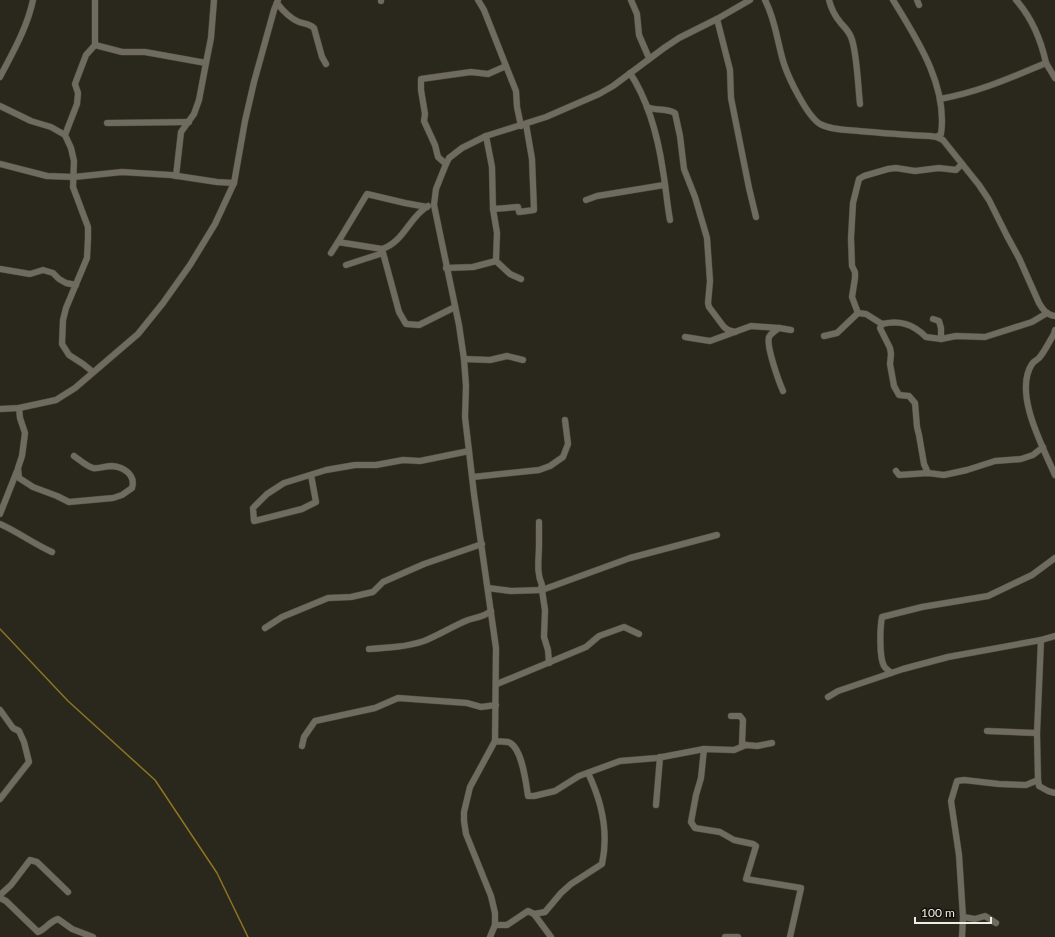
<svg xmlns="http://www.w3.org/2000/svg" width="1055" height="937" font-family="Lato,sans-serif">
	<style>
		.lines { fill: none; stroke-linecap: round; stroke-linejoin: round }
		.stream { stroke: #8d7523; stroke-width: 1.5 }
		.minor-casing { stroke: #48453b; stroke-width: 7 }
		.minor { stroke: #6f6b5e; stroke-width: 6 }
	</style>
	<rect width="100%" height="100%" fill="#2a271c"/>
	<g class="lines">
		<!-- stream -->
		<polyline class="stream" points="0,629 68,701 155,780 217,873 248,937"/>
		<defs>
			<g id="minor">
				<polyline points="95,0 95,45 122,52 145,52 206,63 199,100 194,114 181,132 176,176"/>
				<polyline points="478,0 484,10 506,66"/>
				<polyline points="631,0 637,14 639,35 649,58"/>
				<path d="M 765,0 C 776,21 777,42 784,64 C 789,79 807,116 820,124 C 831,130 847,130 859,131 C 883,133 906,135 930,136 L 937,137 L 943,140 L 979,185 L 989,200 L 1007,236 L 1019,258 L 1039,303 C 1043,310 1047,315 1055,316"/>
				<path d="M 829,0 C 831,8 835,16 840,22 C 844,27 848,30 851,37 C 857,51 858,87 860,104"/>
				<path d="M 893,0 C 917,39 948,86 941,134 L 937,137"/>
				<polyline points="917,0 919,5"/>
				<path d="M 1016,0 C 1032,18 1041,40 1046,63"/>
				<polyline points="381,1 381,0"/>
				<path d="M 277,3 C 283,11 289,18 299,22 C 305,24 310,24 314,28 L 322,57 L 326,64"/>
				<polyline points="717,19 730,70 731,98 749,188 756,217"/>
				<polyline points="206,63 211,38 214,0"/>
				<path d="M 630,73 C 649,102 658,137 663,171 C 666,188 667,204 670,220"/>
				<path d="M 0,77 C 13,52 27,28 33,0"/>
				<path d="M 940,99 C 979,92 1010,78 1046,63 L 1055,78"/>
				<polyline points="0,106 31,121 51,127 65,135 71,148 74,161 73,187 88,227 88,238 87,258 66,308 63,320 62,344 69,355 83,364 93,372"/>
				<path d="M 647,107 C 656,111 666,108 675,113 L 680,136 L 684,169 L 695,197 L 707,238 L 710,281 L 708,303 L 709,307 L 724,327 L 728,330 L 735,332"/>
				<polyline points="107,123 189,122"/>
				<polyline points="65,135 77,104 78,93 75,84 78,76 86,55 95,45"/>
				<polyline points="486,136 492,167 493,209 497,233 496,261 510,274 521,279"/>
				<polyline points="0,164 47,176 74,177 122,172 171,175 217,182 234,183"/>
				<polyline points="446,164 438,157 435,145 424,121 425,114 421,90 421,79 471,72 488,74 506,66 516,91 517,107 521,126"/>
				<polyline points="586,200 597,196 664,185"/>
				<polyline points="493,209 518,207 519,212 534,210 532,159 526,124"/>
				<polyline points="338,242 367,194 405,203 427,207"/>
				<polyline points="331,253 338,242 382,249 399,312 406,324 419,325 455,307"/>
				<path d="M 346,265 L 380,254 L 382,249 C 404,242 409,217 428,206"/>
				<polyline points="446,268 473,267 496,261"/>
				<polyline points="0,269 30,274 43,270 53,273 59,279 66,283 76,285"/>
				<polyline points="858,313 852,297 855,278 855,272 852,266 851,238 853,203 859,179 864,176 888,169 896,168 915,171 939,168 956,170 962,164"/>
				<polyline points="933,319 939,321 941,328 941,339"/>
				<path d="M 882,324 C 900,320 913,324 926,337 L 941,339 L 956,336 L 985,337 L 1032,322 L 1047,313"/>
				<path d="M 1055,330 L 1054,334 C 1049,342 1045,351 1039,358 C 1037,360 1034,361 1032,364 C 1013,393 1043,447 1055,475"/>
				<polyline points="824,336 837,333 858,313 866,314 882,324 880,328 890,348 891,354 890,364 894,386 899,395 909,396 915,403 917,427 919,435 924,464 928,473"/>
				<polyline points="685,337 710,341 751,326 779,328"/>
				<polyline points="464,359 490,360 507,356 523,360"/>
				<path d="M 783,391 C 779,382 766,346 769,337 C 771,333 775,331 779,328 L 791,330"/>
				<path d="M 19,408 L 20,418 L 25,433 L 22,456 L 18,468 L 19,478 L 33,487 L 57,496 L 69,502 L 113,498 L 122,495 L 132,488 C 136,475 124,467 112,466 C 105,466 99,469 93,468 C 86,466 80,460 74,456"/>
				<polyline points="0,409 19,408 56,400 75,388 138,334 163,303 190,265 215,224 234,183 245,121 254,82 274,10 278,0"/>
				<polyline points="896,471 899,475 928,473 944,475 967,470 995,461 1021,459 1033,455 1043,447"/>
				<polyline points="311,475 316,502 302,509 254,521 253,508 267,494 284,483 326,470 355,465 376,465 403,460 420,461 469,451"/>
				<polyline points="473,477 539,470 550,466 563,457 568,444 565,420"/>
				<polyline points="0,514 17,471"/>
				<path d="M 539,522 C 539,530 539,537 539,545 C 539,559 536,572 542,585 L 540,590"/>
				<path d="M 0,524 C 18,532 34,544 52,552"/>
				<polyline points="488,588 511,591 542,590 630,558 717,535"/>
				<polyline points="542,590 545,610 544,637 548,650 549,663"/>
				<polyline points="265,628 282,617 328,598 351,597 373,592 383,582 424,564 482,544"/>
				<polyline points="1041,640 1037,733 1038,780 1039,786 1048,791 1055,793"/>
				<path d="M 369,649 C 387,648 406,647 424,641 C 439,635 453,626 468,620 C 477,617 484,617 491,611"/>
				<path d="M 891,673 C 889,671 885,668 884,666 C 879,657 880,627 882,617 L 922,607 L 988,596 L 1032,575 L 1055,558"/>
				<polyline points="497,684 586,647 599,636 624,627 639,634"/>
				<polyline points="828,697 838,691 903,669 948,657 1041,640 1055,636"/>
				<polyline points="0,710 13,728 19,731 24,742 29,762 0,799"/>
				<polyline points="731,716 740,716 743,720 742,744 746,745"/>
				<polyline points="987,731 1037,733"/>
				<path d="M 495,741 C 499,742 504,741 508,742 C 522,746 526,783 528,796 L 534,796 L 555,791 L 579,776 L 620,761 L 657,758 L 704,749 L 734,750 L 746,745 L 757,746 L 772,743"/>
				<polyline points="302,746 304,737 315,721 375,708 398,698 467,703 481,707 496,705"/>
				<polyline points="704,749 701,778 696,795 691,822 695,828 720,832 734,840 753,844 756,846 746,879 801,888 790,937"/>
				<polyline points="656,805 660,757"/>
				<polyline points="0,895 11,885 30,860 37,862 68,892"/>
				<path d="M 0,898 L 6,901 L 38,932 C 46,929 50,921 58,919 L 72,929 L 93,937"/>
				<polyline points="534,914 551,937"/>
				<polyline points="963,917 975,919 985,916 996,923"/>
				<path d="M 495,925 L 507,925 L 528,911 L 534,914 L 545,912 L 561,893 L 571,884 L 602,864 C 609,832 602,802 588,773"/>
				<polyline points="490,937 495,925 495,913 491,896 466,834 464,821 464,812 470,787 495,741 496,648 474,494 465,417 466,386 464,359 459,325 434,205 436,189 446,164 449,158 462,148 486,136 546,117 599,94 613,86 664,48 679,38 717,19 750,0"/>
				<polyline points="725,937 738,937"/>
				<polyline points="962,937 963,917 959,855 951,801 957,781 964,780 999,784 1026,785 1038,780"/>
			</g>
		</defs>
		<!-- minor casing -->
		<use href="#minor" class="minor-casing"/>
		<!-- minor -->
		<use href="#minor" class="minor"/>
	</g>
	<!-- scale -->
	<path d="M915 917v6h76v-6" fill="none" stroke="#eeece4" stroke-width="2"/>
	<text x="921" y="917" font-size="12" fill="#eeece4" stroke="#11100b" stroke-width="3" paint-order="stroke">100 m</text>
</svg>
